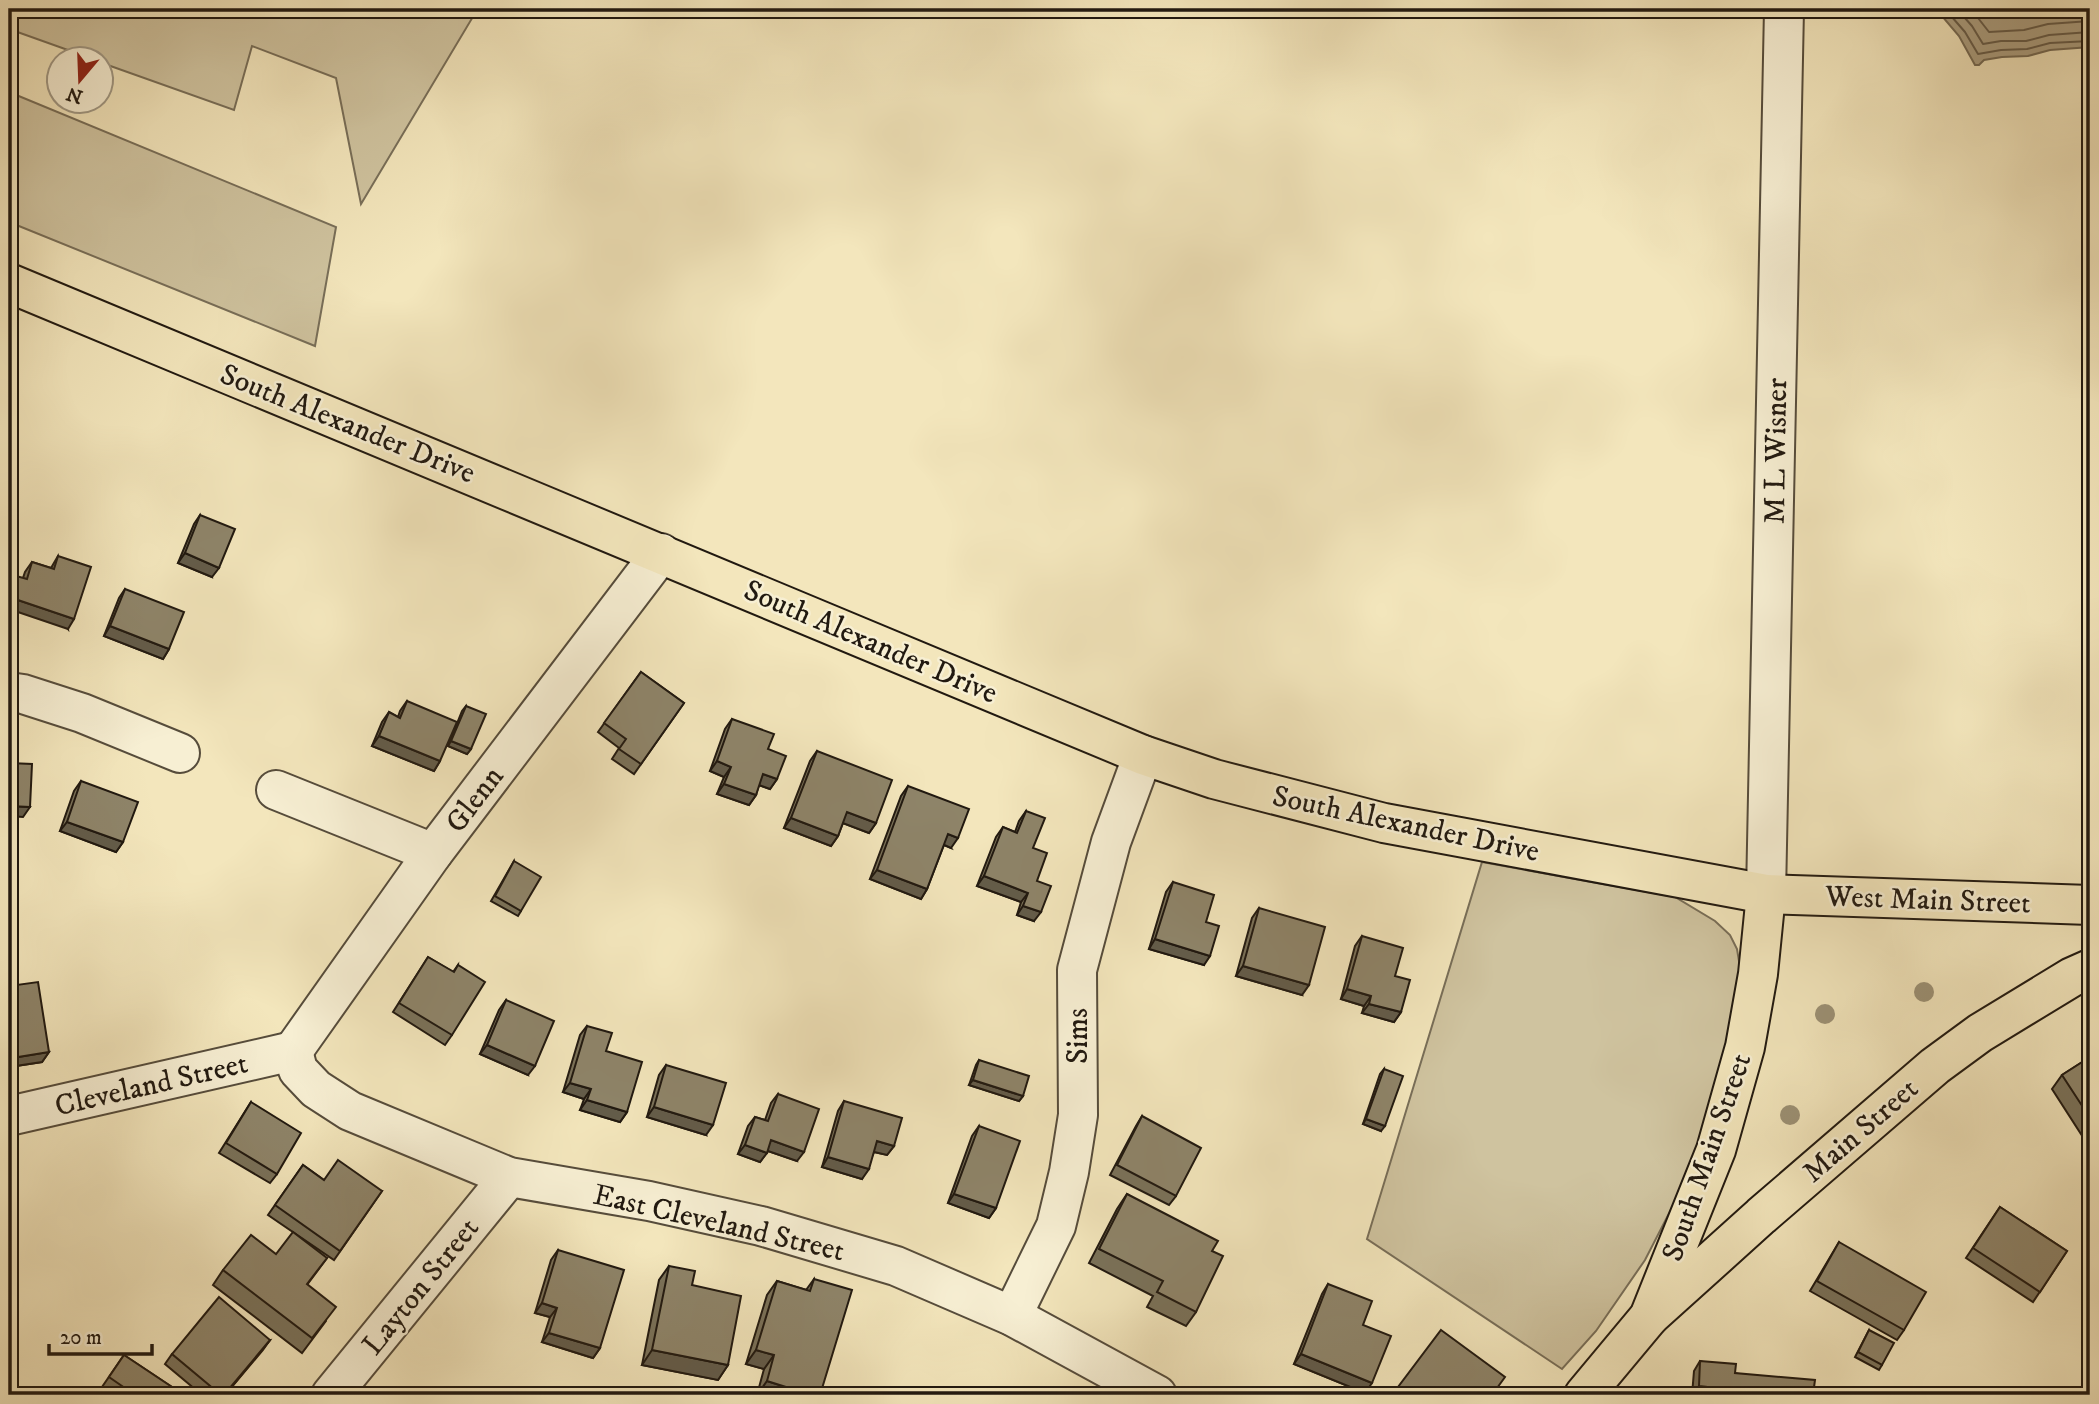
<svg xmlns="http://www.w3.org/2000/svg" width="2099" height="1404" font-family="'IM FELL DW Pica',serif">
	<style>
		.green { fill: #cfc39f; stroke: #786e58; stroke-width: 2 }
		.water { fill: #aca082; stroke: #746a54; stroke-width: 2 }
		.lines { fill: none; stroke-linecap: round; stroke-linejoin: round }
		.shore { stroke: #665c49; stroke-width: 2 }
		.minor-casing { stroke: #564c3b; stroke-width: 42 }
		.major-casing { stroke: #211910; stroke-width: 42 }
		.minor { stroke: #f7efd3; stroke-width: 38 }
		.major { stroke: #f3e6bc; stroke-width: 38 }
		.tree { fill: #9c9175 }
		.wall { fill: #7a725a; stroke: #211910; stroke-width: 2 }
		.shaded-wall { fill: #635c4a; stroke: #211910; stroke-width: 2 }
		.building { fill: #8e8469; stroke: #211910; stroke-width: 2 }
		.labels { text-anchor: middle; stroke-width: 5; stroke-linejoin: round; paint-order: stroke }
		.street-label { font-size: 30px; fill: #211910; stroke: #f7efd3 }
	</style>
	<rect width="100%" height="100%" fill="#f3e6bc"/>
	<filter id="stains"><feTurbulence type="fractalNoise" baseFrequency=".00286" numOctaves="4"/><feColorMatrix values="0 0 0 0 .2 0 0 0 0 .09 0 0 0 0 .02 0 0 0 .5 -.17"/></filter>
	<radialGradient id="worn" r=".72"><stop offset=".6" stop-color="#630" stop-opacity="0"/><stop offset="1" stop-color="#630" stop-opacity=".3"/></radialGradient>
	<!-- green -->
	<g class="green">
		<polygon points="9,9 475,9 474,15 361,204 336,78 252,46 234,110 102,63 102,60 93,59 9,29"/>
		<polygon points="9,92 336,227 315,346 9,222"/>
		<polygon points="1482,862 1675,897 1715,921 1730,935 1737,949 1741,973 1713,1107 1679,1194 1645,1260 1596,1331 1562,1369 1367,1239"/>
	</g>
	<!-- water -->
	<polygon class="water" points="1936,9 2090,9 2090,47 2050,50 2028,56 2002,57 1984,60 1979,65 1975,65 1959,36"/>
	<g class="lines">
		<!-- shore -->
		<g class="shore">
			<polyline points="1945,9 1965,32 1978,54 2001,50 2027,49 2050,43 2090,41"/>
			<polyline points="1957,9 1972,26 1983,44 2001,41 2026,41 2049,35 2090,32"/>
			<polyline points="1971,9 1989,32 2024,30 2048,24 2090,21"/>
		</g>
		<defs>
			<g id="minor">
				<polyline points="9,692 23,694 82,713 180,753"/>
				<polyline points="276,790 433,853"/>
				<polyline points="1766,894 1784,9"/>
				<polyline points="293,1051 298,1070 316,1089 350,1111 509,1177 649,1201 761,1226 896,1266 1012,1316 1157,1395"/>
				<polyline points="293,1051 433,853 661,553"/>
				<polyline points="9,1116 293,1051"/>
				<polyline points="1012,1316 1056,1226 1069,1172 1078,1115 1077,970 1111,842 1143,755"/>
				<polyline points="331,1395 509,1177"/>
			</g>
			<g id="major">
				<polyline points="9,283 1143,755 1214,779 1384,823 1766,894 2090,905"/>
				<polyline points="1649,1317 1761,1216 1935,1066 1980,1033 2072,977 2090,969"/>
				<polyline points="1584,1395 1649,1317 1716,1150 1745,1047 1758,974 1766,894"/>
			</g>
		</defs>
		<!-- minor casing -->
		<use href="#minor" class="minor-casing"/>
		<!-- major casing -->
		<use href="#major" class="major-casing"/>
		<!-- minor -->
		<use href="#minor" class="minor"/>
		<!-- major -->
		<use href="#major" class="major"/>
	</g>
	<!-- trees -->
	<g class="tree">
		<circle cx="1924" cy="992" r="10"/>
		<circle cx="1825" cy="1014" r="10"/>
		<circle cx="1790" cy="1115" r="10"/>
	</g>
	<!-- wall -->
	<g class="wall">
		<polygon points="200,515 212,577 178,563 194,524"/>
		<polygon points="58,556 68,629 23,578 25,572 32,562 51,568"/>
		<polygon points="125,589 169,649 163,659 104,636 119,598"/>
		<polygon points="641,672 684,703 634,774 612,759 619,748 598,732"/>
		<polygon points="407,701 440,761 434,771 372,746 382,722 389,712 398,717 400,711"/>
		<polygon points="466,706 471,749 467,754 448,746 462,711"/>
		<polygon points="732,719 768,749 777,779 770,789 759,785 756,795 749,805 717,794 724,777 710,771 725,729"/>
		<polygon points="817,751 876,823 869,833 843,823 838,836 831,846 784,828 810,761"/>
		<polygon points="81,781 123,842 116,852 60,831 74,791"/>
		<polygon points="908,786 951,848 944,845 927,889 921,899 870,879 901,796"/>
		<polygon points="1026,811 1033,848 1037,881 1034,921 1017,915 1021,902 977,886 996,837 1003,827 1015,832 1019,821"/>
		<polygon points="514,861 521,911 518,916 491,901"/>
		<polygon points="1173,882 1206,922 1204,965 1149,949 1166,892"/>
		<polygon points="1259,908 1302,995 1236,976 1252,918"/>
		<polygon points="1362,936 1395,976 1401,1012 1394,1022 1362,1013 1364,1006 1341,999 1355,946"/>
		<polygon points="428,957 453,972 458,965 452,1035 445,1045 393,1012"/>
		<polygon points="9,986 49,1052 42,1062 9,1067"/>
		<polygon points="506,1000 528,1075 480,1054 499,1010"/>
		<polygon points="587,1026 606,1051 627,1112 620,1122 580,1110 584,1099 563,1092 580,1035"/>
		<polygon points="2090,1057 2090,1148 2052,1089 2062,1075"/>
		<polygon points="979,1060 1023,1096 1019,1101 969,1085 976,1065"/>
		<polygon points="666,1065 706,1135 647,1117 659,1075"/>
		<polygon points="1384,1069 1381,1131 1363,1124 1380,1074"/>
		<polygon points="778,1094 797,1161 768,1151 760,1162 738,1154 748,1126 755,1117 765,1120 771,1103"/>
		<polygon points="844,1101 894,1146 887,1155 874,1152 862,1179 822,1167 838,1111"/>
		<polygon points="251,1102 277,1174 270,1183 219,1153"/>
		<polygon points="1142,1116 1176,1196 1169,1205 1110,1175 1136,1126"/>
		<polygon points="979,1126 996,1208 989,1218 948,1203 972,1136"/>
		<polygon points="303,1165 324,1180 382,1191 334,1260 268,1215"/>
		<polygon points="1127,1194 1212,1251 1196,1312 1186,1326 1147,1307 1153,1296 1089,1263 1117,1209"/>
		<polygon points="2000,1207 2067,1251 2033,1302 1966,1258"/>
		<polygon points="1839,1242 1904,1330 1897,1340 1810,1291"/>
		<polygon points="558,1250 600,1348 593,1358 542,1342 550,1317 535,1313 551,1260"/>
		<polygon points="276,1254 327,1258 307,1285 326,1321 302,1353 213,1285 223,1270"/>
		<polygon points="669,1266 692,1285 728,1365 718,1380 642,1365 659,1280"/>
		<polygon points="814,1279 820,1395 757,1395 764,1369 746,1364 767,1295 777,1281 806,1290"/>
		<polygon points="1328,1284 1363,1325 1365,1393 1294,1364 1322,1294"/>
		<polygon points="1869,1330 1882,1365 1879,1370 1855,1357"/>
		<polygon points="270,1340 225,1395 202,1395 165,1364 172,1354"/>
		<polygon points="124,1355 184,1395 114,1395 102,1387"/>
		<polygon points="1700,1361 1735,1373 1813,1395 1692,1395 1694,1371"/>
	</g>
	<!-- shaded-wall -->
	<g class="shaded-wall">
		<polygon points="185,553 219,568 212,577 178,563"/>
		<polygon points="9,597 74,619 68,629 9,609"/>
		<polygon points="110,626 169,649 163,659 104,636"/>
		<polygon points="379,736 440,761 434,771 372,746"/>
		<polygon points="451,741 471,749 467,754 448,746"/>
		<polygon points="717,761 731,767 724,777 710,771"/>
		<polygon points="763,774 777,779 770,789 756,784"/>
		<polygon points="724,784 756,795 749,805 717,794"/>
		<polygon points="9,806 30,807 23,817 9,816"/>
		<polygon points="847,812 876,823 869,833 840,822"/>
		<polygon points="791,818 838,836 831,846 784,828"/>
		<polygon points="67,822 123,842 116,852 60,831"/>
		<polygon points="948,834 958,838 951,848 942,844"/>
		<polygon points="877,870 927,889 921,899 870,879"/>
		<polygon points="984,876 1028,893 1021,902 977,886"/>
		<polygon points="1023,906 1041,912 1034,921 1017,915"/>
		<polygon points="1155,939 1210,956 1204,965 1149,949"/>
		<polygon points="1243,966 1309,985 1302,995 1236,976"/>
		<polygon points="1347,989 1371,996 1364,1006 1341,999"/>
		<polygon points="1369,1004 1401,1012 1394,1022 1362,1013"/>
		<polygon points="487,1045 535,1066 528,1075 480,1054"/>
		<polygon points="49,1052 42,1062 9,1067 9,1062 12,1058"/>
		<polygon points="973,1080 1023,1096 1019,1101 969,1085"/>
		<polygon points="570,1083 591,1089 584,1099 563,1092"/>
		<polygon points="587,1100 627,1112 620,1122 580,1110"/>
		<polygon points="654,1107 713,1125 706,1135 647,1117"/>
		<polygon points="1366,1119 1385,1126 1381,1131 1363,1124"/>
		<polygon points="771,1140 804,1152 797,1161 765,1150"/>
		<polygon points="877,1141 894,1146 887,1155 870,1151"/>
		<polygon points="745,1145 767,1153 760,1162 738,1154"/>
		<polygon points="828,1157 869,1169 862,1179 822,1167"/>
		<polygon points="954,1194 996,1208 989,1218 948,1203"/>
		<polygon points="542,1303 557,1308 550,1317 535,1313"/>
		<polygon points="549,1333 600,1348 593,1358 542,1342"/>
		<polygon points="270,1340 263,1350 225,1395 224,1395"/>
		<polygon points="652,1350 728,1365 718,1380 642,1365"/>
		<polygon points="756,1350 774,1355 764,1369 746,1364"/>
		<polygon points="1301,1354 1372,1383 1365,1393 1294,1364"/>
		<polygon points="767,1381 789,1388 784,1395 757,1395"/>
		<polygon points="1699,1386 1735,1390 1731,1395 1692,1395"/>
	</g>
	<!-- building -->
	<g class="building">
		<polygon points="200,515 235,529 219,568 185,553"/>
		<polygon points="58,556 91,567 74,619 9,597 9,574 27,579 32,562 54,569"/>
		<polygon points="125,589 184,612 169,649 110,626"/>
		<polygon points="641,672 684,703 641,764 619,749 626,739 604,723"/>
		<polygon points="407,701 457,722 440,761 379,736 389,712 400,718"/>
		<polygon points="466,706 486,714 471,749 451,741"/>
		<polygon points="732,719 774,734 768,749 786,756 777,779 763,774 756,795 724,784 731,767 717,761"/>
		<polygon points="817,751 892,780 876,823 847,812 838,836 791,818"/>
		<polygon points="9,763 32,764 30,807 9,806"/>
		<polygon points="81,781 138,802 123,842 67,822"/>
		<polygon points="908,786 969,809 958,838 948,834 927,889 877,870"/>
		<polygon points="1026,811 1045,818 1033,848 1047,853 1037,881 1051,886 1041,912 1023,906 1028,893 984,876 1003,827 1017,833"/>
		<polygon points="514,861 541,877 521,911 495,896"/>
		<polygon points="1173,882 1214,895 1206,922 1219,926 1210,956 1155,939"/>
		<polygon points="1259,908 1325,927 1309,985 1243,966"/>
		<polygon points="1362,936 1403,948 1395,976 1410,980 1401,1012 1369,1004 1371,996 1347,989"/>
		<polygon points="428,957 454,972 458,965 485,982 452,1035 399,1003"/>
		<polygon points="38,982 49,1052 12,1058 9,1040 9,986"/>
		<polygon points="506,1000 554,1021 535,1066 487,1045"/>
		<polygon points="587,1026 612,1033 606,1051 642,1062 627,1112 587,1100 591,1089 570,1083"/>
		<polygon points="2090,1057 2090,1118 2062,1075"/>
		<polygon points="979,1060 1029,1076 1023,1096 973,1080"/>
		<polygon points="666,1065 726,1083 713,1125 654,1107"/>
		<polygon points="1384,1069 1403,1076 1385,1126 1366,1119"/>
		<polygon points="778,1094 819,1109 804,1152 771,1140 767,1153 745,1145 755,1117 768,1121"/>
		<polygon points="844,1101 902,1118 894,1146 877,1141 869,1169 828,1157"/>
		<polygon points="251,1102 301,1133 277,1174 226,1143"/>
		<polygon points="1142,1116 1201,1148 1176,1196 1117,1165"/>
		<polygon points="979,1126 1020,1141 996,1208 954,1194"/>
		<polygon points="338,1160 382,1191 340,1251 275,1205 303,1165 324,1180"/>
		<polygon points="1127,1194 1218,1241 1212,1251 1223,1256 1196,1312 1157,1292 1163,1281 1099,1249"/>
		<polygon points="2000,1207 2067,1251 2040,1292 1973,1248"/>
		<polygon points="293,1232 327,1258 307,1284 336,1307 312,1338 223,1270 251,1235 276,1254"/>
		<polygon points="1839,1242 1926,1292 1904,1330 1817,1281"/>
		<polygon points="558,1250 624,1270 600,1348 549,1333 557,1308 542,1303"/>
		<polygon points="669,1266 695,1271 692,1285 741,1296 728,1365 652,1350"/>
		<polygon points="814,1279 852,1290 820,1395 787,1395 789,1388 767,1381 774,1355 756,1350 777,1281 810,1291"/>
		<polygon points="1328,1284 1372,1301 1363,1325 1391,1336 1372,1383 1301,1354"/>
		<polygon points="219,1297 270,1340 224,1395 221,1395 172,1354"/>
		<polygon points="1441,1330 1505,1377 1492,1395 1392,1395"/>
		<polygon points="1869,1330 1894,1343 1882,1365 1858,1352"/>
		<polygon points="124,1355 184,1395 135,1395 109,1377"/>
		<polygon points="1700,1361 1736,1364 1735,1373 1815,1380 1813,1395 1734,1395 1735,1390 1699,1386"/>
	</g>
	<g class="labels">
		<!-- street labels -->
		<g class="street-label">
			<text transform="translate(348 423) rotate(22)" y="10">South Alexander Drive</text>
			<text transform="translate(1775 451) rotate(-89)" y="10">M L Wisner</text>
			<text transform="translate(871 641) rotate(23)" y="10">South Alexander Drive</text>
			<text transform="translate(474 799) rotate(-53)" y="10">Glenn</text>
			<text transform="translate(1406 823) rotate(12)" y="10">South Alexander Drive</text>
			<text transform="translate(1928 899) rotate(2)" y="10">West Main Street</text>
			<text transform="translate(1077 1036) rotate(-90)" y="10">Sims</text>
			<text transform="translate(151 1084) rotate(-13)" y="10">Cleveland Street</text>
			<text transform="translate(1860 1130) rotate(-41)" y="10">Main Street</text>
			<text transform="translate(1706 1157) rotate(-71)" y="10">South Main Street</text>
			<text transform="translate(719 1222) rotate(13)" y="10">East Cleveland Street</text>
			<text transform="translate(420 1286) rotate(-51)" y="10">Layton Street</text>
		</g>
	</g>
	<!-- margin -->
	<rect width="2099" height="1404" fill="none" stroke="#f3e6bc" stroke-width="35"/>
	<rect x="10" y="10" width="2078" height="1383" fill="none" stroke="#211910" stroke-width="3.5"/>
	<rect x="18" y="18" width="2064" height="1369" fill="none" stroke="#211910" stroke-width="2"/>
	<!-- north arrow -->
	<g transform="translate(80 80) rotate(199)"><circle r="33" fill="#f7efd3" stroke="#a19985" stroke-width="2"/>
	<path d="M0-5L12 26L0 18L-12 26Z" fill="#8f2418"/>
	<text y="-10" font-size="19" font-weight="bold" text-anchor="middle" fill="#211910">N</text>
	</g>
	<!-- scale -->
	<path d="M49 1344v10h103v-10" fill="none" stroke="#211910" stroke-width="3.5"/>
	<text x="60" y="1344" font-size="21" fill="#211910" stroke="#f7efd3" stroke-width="5" paint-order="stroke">20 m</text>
	<rect width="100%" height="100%" filter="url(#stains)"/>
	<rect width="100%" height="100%" fill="url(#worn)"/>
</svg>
